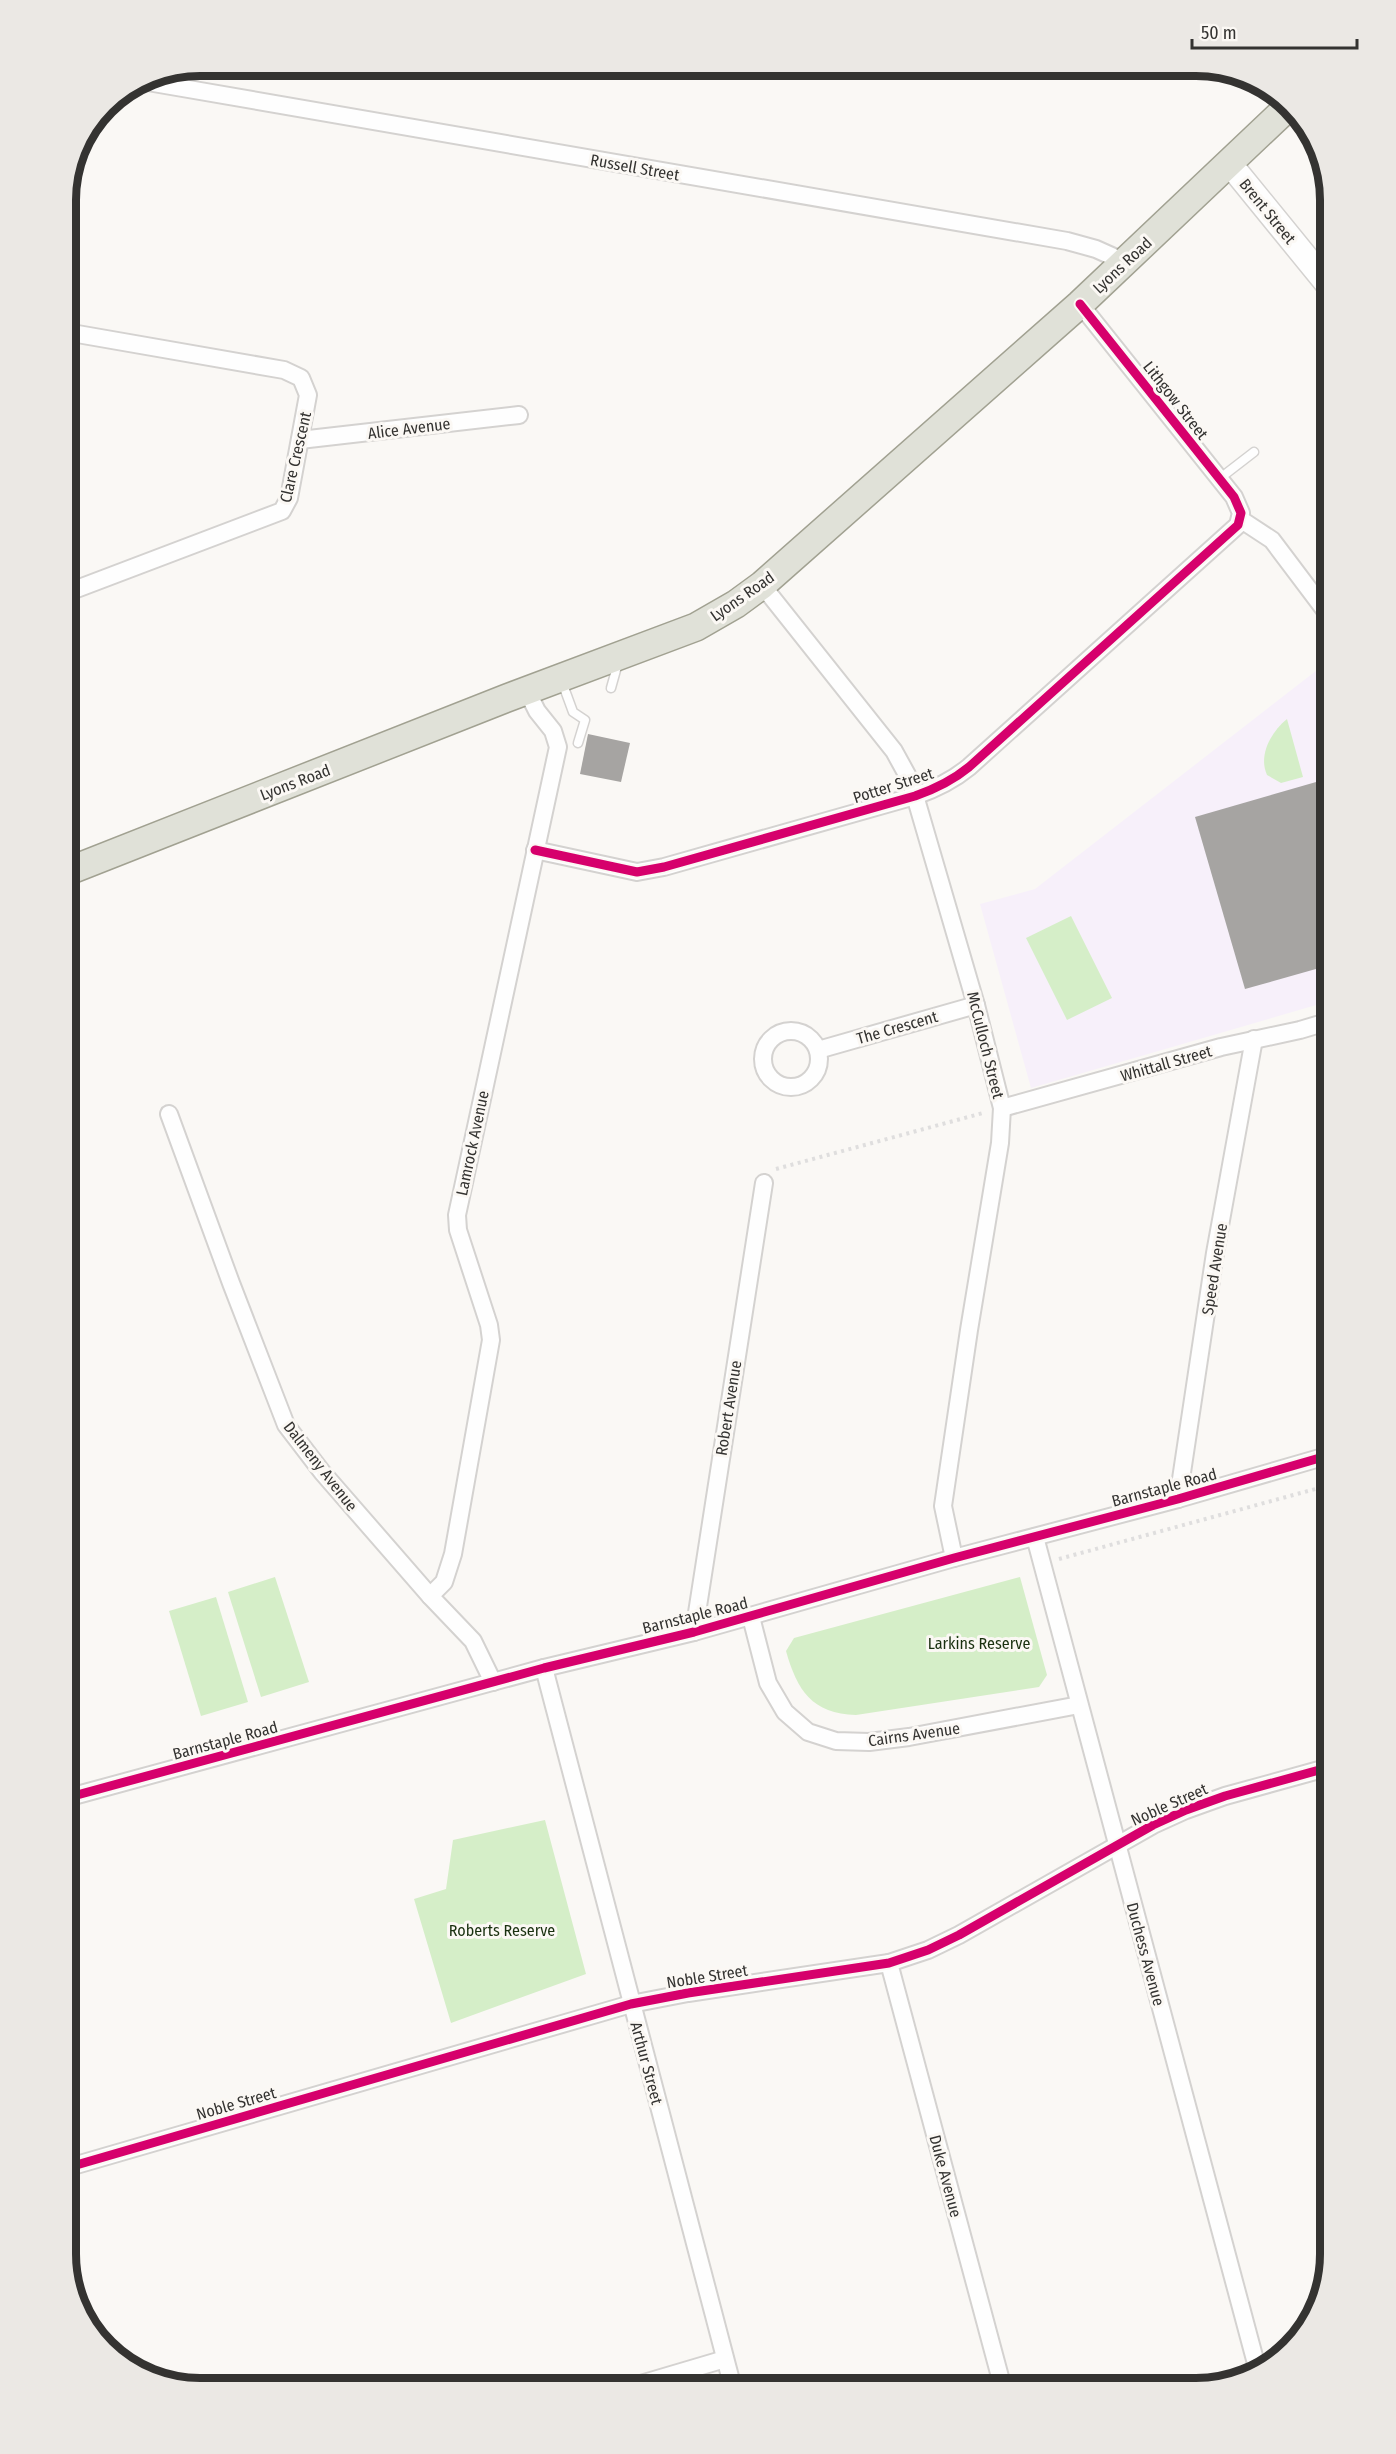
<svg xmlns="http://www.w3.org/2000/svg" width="1396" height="2454" font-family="'Fira Sans Condensed',sans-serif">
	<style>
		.education { fill: #f7f0fa }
		.green { fill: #d5eec8 }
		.building { fill: #a6a4a2 }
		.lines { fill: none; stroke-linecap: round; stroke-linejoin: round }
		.lane-casing { stroke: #d4d2d0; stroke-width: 11 }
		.street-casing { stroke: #d4d2d0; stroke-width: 20 }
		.secondary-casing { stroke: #d4d2d0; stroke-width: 27 }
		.primary-casing { stroke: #a1a191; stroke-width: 30 }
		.path { stroke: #dfdede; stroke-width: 4; stroke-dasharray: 3 4.5; stroke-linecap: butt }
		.lane { stroke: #fefefe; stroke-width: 8 }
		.street { stroke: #fefefe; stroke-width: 16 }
		.secondary { stroke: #fefefe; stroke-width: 24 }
		.primary { stroke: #e0e1d8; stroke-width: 27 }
		.cycleway-casing { stroke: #fbf8f4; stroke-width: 13 }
		.cycleway { stroke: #d6006c; stroke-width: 9 }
		.labels { text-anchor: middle; stroke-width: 6; stroke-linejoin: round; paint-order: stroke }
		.street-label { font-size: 16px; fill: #343331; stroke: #fbf8f4 }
		.park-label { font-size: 16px; fill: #19300f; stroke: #fbf8f4 }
		.rim { fill: none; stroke: #343331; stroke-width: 8 }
	</style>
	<rect width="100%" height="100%" fill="#faf8f5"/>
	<!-- education -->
	<polygon class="education" points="1330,660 1330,1001 1031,1088 980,904 1035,889"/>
	<!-- green -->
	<g class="green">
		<path d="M 1287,719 L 1303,777 L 1281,783 L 1267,775 C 1258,755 1271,732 1287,719 Z"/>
		<polygon points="1071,916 1112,998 1067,1020 1026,938"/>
		<polygon points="275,1577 309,1682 261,1697 228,1592"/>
		<path d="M 1020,1577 L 1047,1675 L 1039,1687 L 856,1715 C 812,1714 797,1690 786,1651 L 794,1638 Z"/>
		<polygon points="216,1597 248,1702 201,1716 169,1611"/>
		<polygon points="545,1820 586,1974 451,2023 414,1899 446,1889 453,1840"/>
	</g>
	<!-- building -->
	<g class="building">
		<polygon points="588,734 630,743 621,782 580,774"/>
		<polygon points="1330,778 1330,965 1245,989 1195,817"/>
	</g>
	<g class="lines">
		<defs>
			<g id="lane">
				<polyline points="1219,479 1254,452"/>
				<polyline points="562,682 573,712 585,720 578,743"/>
				<polyline points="611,688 618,663"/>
			</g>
			<g id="street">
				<polyline points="142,81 1067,241 1096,249 1125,262"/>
				<polyline points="300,440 519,415"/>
				<polyline points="1240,519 1272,540 1330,617"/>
				<polyline points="762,585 894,751 911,782 976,1005 1002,1108 1000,1143 969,1330 943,1506 954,1558"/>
				<polyline points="66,593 282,511 289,498 308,395 301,378 284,370 66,332"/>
				<path d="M 535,850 L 637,872 L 664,867 L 915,796 C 935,789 952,781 969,767 L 1238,525 L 1241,513 L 1234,497 L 1080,304"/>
				<circle cx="791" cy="1059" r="28"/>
				<polyline points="818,1050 976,1005"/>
				<polyline points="1002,1108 1221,1047 1300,1030 1330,1021"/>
				<polyline points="169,1114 231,1283 286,1425 322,1472 430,1596 473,1641 493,1682"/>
				<polyline points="1178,1499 1215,1253 1254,1039"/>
				<polyline points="1035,1537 1258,2371"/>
				<polyline points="430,1596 444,1582 453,1554 491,1340 489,1325 458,1230 457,1215 558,747 553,731 537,711 527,691"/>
				<polyline points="751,1617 768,1683 785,1712 808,1732 836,1741 869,1742 909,1737 1079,1705"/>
				<polyline points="694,1632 764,1183"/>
				<polyline points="544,1668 733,2388"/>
				<polyline points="66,1798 544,1668 694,1632 954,1558 1178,1499 1330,1455"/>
				<polyline points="889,1963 1003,2388"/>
				<polyline points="66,2168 631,2004 688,1993 889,1963 928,1950 959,1935 1153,1825 1186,1810 1225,1796 1330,1767"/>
				<polyline points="627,2388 725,2359"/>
			</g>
			<polyline id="secondary" points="1229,163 1330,287"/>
			<polyline id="primary" points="66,872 507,698 696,627 736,604 762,585 1080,304 1287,108"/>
		</defs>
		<!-- lane casing -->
		<use href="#lane" class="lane-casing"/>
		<!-- street casing -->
		<use href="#street" class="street-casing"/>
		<!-- secondary casing -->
		<use href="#secondary" class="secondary-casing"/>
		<!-- primary casing -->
		<use href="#primary" class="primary-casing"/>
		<!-- path -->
		<g class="path">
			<polyline points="776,1169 983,1113"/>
			<polyline points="1059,1559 1330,1485"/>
		</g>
		<!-- lane -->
		<use href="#lane" class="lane"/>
		<!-- street -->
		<use href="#street" class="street"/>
		<!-- secondary -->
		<use href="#secondary" class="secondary"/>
		<!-- primary -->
		<use href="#primary" class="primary"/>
		<defs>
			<g id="cycleway">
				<path d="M 535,850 L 637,872 L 664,867 L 915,796 C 935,789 952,781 969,767 L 1238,525 L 1241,513 L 1234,497 L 1080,304"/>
				<polyline points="66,1798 544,1668 694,1632 954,1558 1178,1499 1330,1455"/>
				<polyline points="66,2168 631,2004 688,1993 889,1963 928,1950 959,1935 1153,1825 1186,1810 1225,1796 1330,1767"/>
			</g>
		</defs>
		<!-- cycleway casing -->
		<use href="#cycleway" class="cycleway-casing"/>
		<!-- cycleway -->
		<use href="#cycleway" class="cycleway"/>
	</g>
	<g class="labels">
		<!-- street labels -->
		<g class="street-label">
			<text transform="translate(635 167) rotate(10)" y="6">Russell Street</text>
			<text transform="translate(1268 211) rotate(51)" y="6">Brent Street</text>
			<text transform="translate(1122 265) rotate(-43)" y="6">Lyons Road</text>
			<text transform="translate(1176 400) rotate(52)" y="6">Lithgow Street</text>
			<text transform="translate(409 428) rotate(-7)" y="6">Alice Avenue</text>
			<text transform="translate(295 457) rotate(-77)" y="6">Clare Crescent</text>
			<text transform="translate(742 596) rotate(-35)" y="6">Lyons Road</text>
			<text transform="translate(295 782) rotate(-21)" y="6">Lyons Road</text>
			<text transform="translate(893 785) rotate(-18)" y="6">Potter Street</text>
			<text transform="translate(897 1027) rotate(-16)" y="6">The Crescent</text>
			<text transform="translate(986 1045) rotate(76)" y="6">McCulloch Street</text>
			<text transform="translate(1166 1063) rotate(-16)" y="6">Whittall Street</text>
			<text transform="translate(472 1143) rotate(-78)" y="6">Lamrock Avenue</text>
			<text transform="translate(1214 1269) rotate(-81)" y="6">Speed Avenue</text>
			<text transform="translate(728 1408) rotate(-81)" y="6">Robert Avenue</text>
			<text transform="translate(321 1466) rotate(52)" y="6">Dalmeny Avenue</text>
			<text transform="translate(1164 1487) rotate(-15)" y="6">Barnstaple Road</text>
			<text transform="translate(695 1615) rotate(-14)" y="6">Barnstaple Road</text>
			<text transform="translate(914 1734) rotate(-8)" y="6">Cairns Avenue</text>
			<text transform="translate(225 1740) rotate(-15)" y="6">Barnstaple Road</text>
			<text transform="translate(1169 1804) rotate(-24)" y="6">Noble Street</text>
			<text transform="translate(1146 1954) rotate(75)" y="6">Duchess Avenue</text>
			<text transform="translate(707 1976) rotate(-9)" y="6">Noble Street</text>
			<text transform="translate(647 2063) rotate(75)" y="6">Arthur Street</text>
			<text transform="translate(236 2103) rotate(-16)" y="6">Noble Street</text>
			<text transform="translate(946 2176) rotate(75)" y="6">Duke Avenue</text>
		</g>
		<!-- park labels -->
		<g class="park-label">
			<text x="979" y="1649">Larkins Reserve</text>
			<text x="502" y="1936">Roberts Reserve</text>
		</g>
	</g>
	<!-- crop -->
	<path d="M0 0H1396V2454H0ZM200 76H1196A124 124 0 0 1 1320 200V2254A124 124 0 0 1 1196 2378H200A124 124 0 0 1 76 2254V200A124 124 0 0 1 200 76Z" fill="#ebe8e4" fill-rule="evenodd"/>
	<path class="rim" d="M200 76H1196A124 124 0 0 1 1320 200V2254A124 124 0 0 1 1196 2378H200A124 124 0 0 1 76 2254V200A124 124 0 0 1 200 76Z"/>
	<!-- scale -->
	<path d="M1192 39v9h165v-9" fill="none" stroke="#343331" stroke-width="3"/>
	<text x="1201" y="39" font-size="18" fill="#343331" stroke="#fbf8f4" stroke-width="4.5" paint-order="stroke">50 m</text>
</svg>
